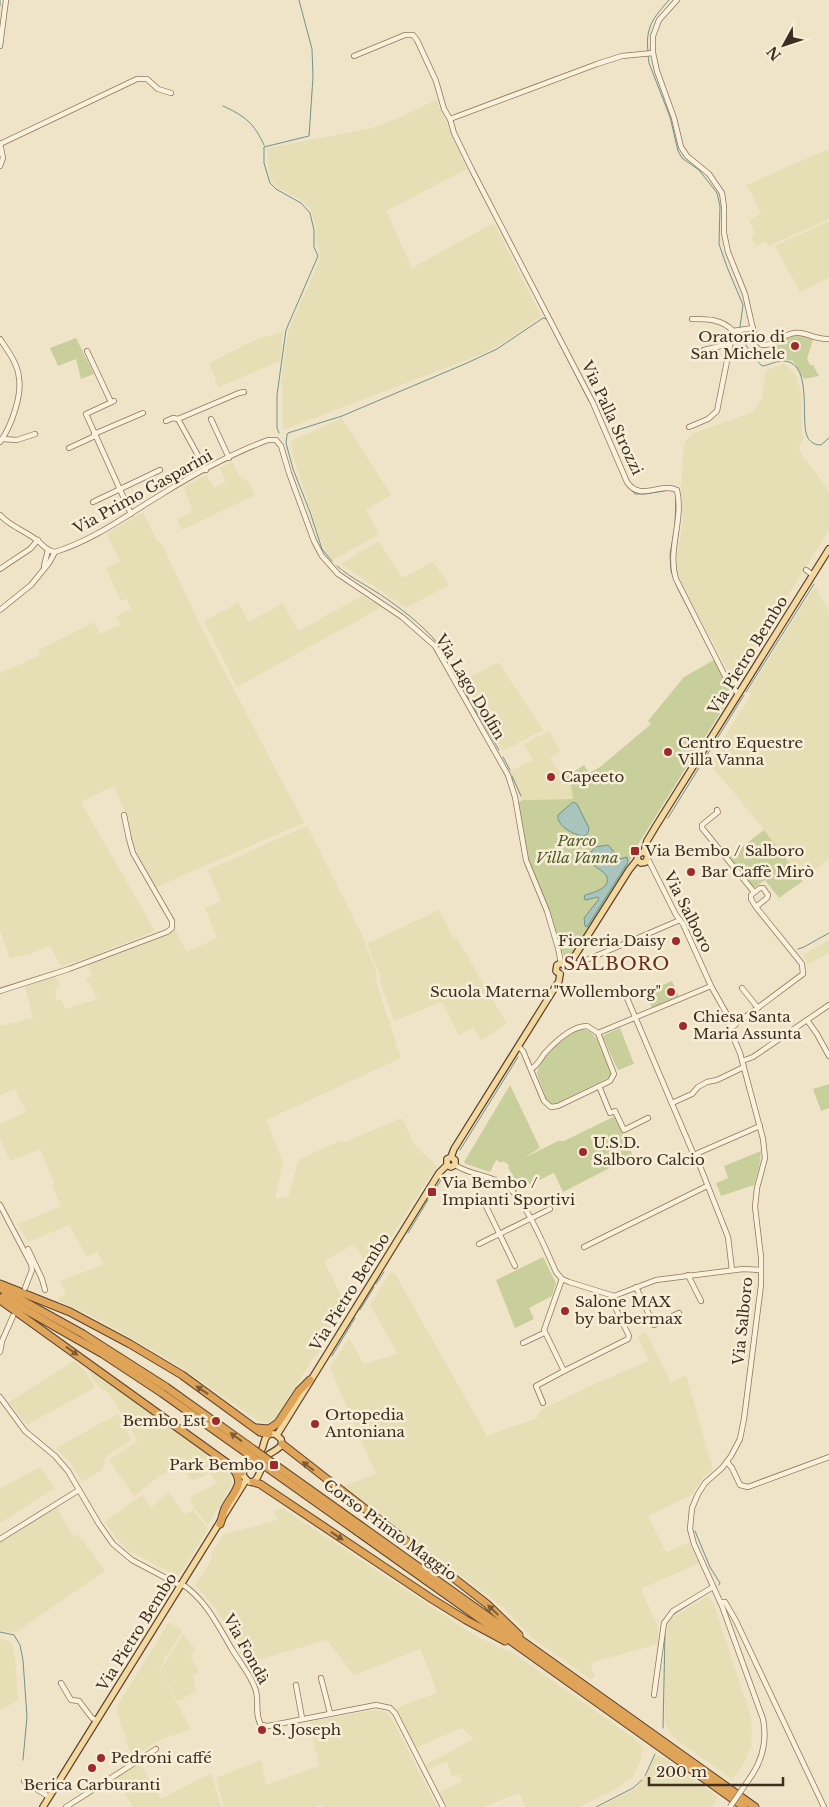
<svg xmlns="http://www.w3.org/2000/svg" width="829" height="1807" font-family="'Libre Baskerville',serif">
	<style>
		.farmland { fill: #e6deb5 }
		.green { fill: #c9cf9b }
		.water { fill: #a9c4bc; stroke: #6f938a }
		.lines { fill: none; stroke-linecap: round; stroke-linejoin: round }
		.stream { stroke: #6f938a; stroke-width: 1 }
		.minor-casing { stroke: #8d765c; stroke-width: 6 }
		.major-casing { stroke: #5b4430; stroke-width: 8 }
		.highway-casing { stroke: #5b4430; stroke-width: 9 }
		.minor { stroke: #faf1dc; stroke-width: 4.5 }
		.major { stroke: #f3d9a0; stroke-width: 5.5 }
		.highway { stroke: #e0a458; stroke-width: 7 }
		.minor-bridge-casing { stroke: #8d765c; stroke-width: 6; stroke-linecap: butt }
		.highway-bridge-casing { stroke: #5b4430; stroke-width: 9; stroke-linecap: butt }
		.minor-bridge { stroke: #faf1dc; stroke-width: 4.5 }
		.highway-bridge { stroke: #e0a458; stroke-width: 7 }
		.oneway { fill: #7e5d36 }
		.poi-dot { fill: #9e2a2b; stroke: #f7eed8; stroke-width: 2 }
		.labels { text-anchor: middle; stroke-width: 5; stroke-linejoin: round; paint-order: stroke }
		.poi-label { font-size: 15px; fill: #3d2e20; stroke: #f7eed8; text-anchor: start }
		.street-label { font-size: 15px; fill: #3d2e20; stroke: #f7eed8 }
		.park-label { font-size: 15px; font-style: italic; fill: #4d5a26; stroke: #f7eed8 }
		.quarter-label { font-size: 18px; letter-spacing: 1px; fill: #6b2e1e; stroke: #f7eed8 }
	</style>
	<rect width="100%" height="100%" fill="#f0e4c8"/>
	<!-- farmland -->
	<g class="farmland">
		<polygon points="436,100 467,169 386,211 412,268 494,223 541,316 508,340 482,354 283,430 283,392 281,382 288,332 320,259 320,253 316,242 316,228 311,210 301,200 277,187 271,180 268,165 267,148 368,129 397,119"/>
		<polygon points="829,149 829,219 769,246 764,242 756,246 751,236 755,234 749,220 761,214 751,192 748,190 746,185"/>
		<polygon points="829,221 829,278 800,292 775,246"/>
		<polygon points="283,332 280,361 219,387 209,363 257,339"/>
		<polygon points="784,364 793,371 797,378 801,392 802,432 804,438 801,442 799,448 801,454 825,485 829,493 829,530 734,682 681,583 678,571 677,556 683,521 681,489 684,445 687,439 694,433 753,412 762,398 766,370"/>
		<polygon points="342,418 391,495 366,510 379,534 333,560 326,552 319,536 293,456 291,441"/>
		<polygon points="232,462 239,476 248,482 255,495 182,530 177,520 190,513 192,510 184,487 206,475 214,488 226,482 220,468"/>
		<polygon points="143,512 158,542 161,542 198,621 304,823 156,887 133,845 128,819 114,786 81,802 155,931 93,956 63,966 59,964 50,946 30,954 10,958 0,930 0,673 41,655 38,650 94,622 100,634 120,625 117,616 131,609 127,599 121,601 106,569 120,561 107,534"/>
		<polygon points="379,541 402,578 433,562 449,585 406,608 341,564"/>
		<polygon points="815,586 829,611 829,859 802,879 737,796 708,763 751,695 748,692"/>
		<polygon points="362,596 382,607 237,687 204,621 238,603 249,622 283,603 298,631"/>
		<polygon points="498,662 543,730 503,751 463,681"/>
		<polygon points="549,731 560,752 550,758 563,777 566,777 571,787 573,799 522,800 509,772 533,760 524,744"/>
		<polygon points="307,826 360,931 377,974 375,978 401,1058 266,1120 283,1163 276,1193 276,1199 288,1197 299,1160 339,1141 345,1142 402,1118 415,1145 437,1166 369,1271 355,1244 324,1261 344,1301 346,1308 335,1328 321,1351 314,1357 274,1420 267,1423 257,1420 176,1364 100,1320 59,1301 58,1298 66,1294 60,1281 104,1264 97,1252 87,1257 69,1225 28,1242 18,1224 61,1206 52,1185 54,1183 40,1149 10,1161 0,1138 0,1124 26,1112 15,1089 0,1095 0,1026 33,1018 25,986 55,975 60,986 55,989 56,993 55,1000 61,999 65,1009 98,999 86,979 92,976 88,964 175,930 187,952 217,938 205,908 221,901 208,870"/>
		<polygon points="439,910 452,936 458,940 507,1024 481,1040 473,1027 459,1035 442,1002 394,1021 380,981 381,978 367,944"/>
		<polygon points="829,940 829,955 828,953 808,964 803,955"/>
		<polygon points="390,1273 395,1274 487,1436 537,1418 541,1410 601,1381 649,1361 638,1337 646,1332 671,1383 686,1375 713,1470 704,1476 692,1495 648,1516 666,1552 689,1542 699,1563 641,1589 658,1627 658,1644 590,1663 595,1677 590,1679 531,1637 504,1608 343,1486 376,1474 330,1368 349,1338 364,1364 398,1354 370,1305"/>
		<polygon points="74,1361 84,1370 94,1385 94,1388 27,1425 9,1402"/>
		<polygon points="89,1369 200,1449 222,1466 231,1476 232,1484 208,1525 194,1508 190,1497 217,1484 210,1473 193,1481 179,1464 157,1478 134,1496 109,1460 138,1441 109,1393 99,1387 88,1371"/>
		<polygon points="118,1414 132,1440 106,1456 102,1470 82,1482 71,1463 56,1448"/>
		<polygon points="40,1467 55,1488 0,1523 0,1489"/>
		<polygon points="168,1492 185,1514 193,1510 208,1529 181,1573 177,1576 128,1550 116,1538 105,1522 142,1495 151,1508"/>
		<polygon points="56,1506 73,1537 78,1534 105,1571 16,1632 0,1631 0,1542"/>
		<polygon points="282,1508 477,1637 513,1653 632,1737 642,1746 642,1749 641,1760 632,1778 612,1791 579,1807 526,1807 519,1793 483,1807 447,1807 439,1792 462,1782 459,1774 452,1777 447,1761 429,1769 425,1765 474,1739 462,1728 416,1748 396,1708 437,1693 429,1669 420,1649 354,1675 327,1640 247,1663 217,1610 195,1585 212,1559 211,1553 223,1535 277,1520 274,1511"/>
		<polygon points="708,1596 714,1605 750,1714 752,1730 751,1746 745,1762 732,1779 674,1738 665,1724 664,1678 668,1624 673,1617"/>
		<polygon points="169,1622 183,1631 167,1655 163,1657 164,1661 159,1670 191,1729 165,1738 151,1745 132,1758 116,1708"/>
		<polygon points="183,1634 195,1649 190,1656 199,1672 193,1676 196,1692 177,1701 160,1671"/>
		<polygon points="0,1638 8,1641 12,1644 15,1657 18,1700 0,1711"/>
		<polygon points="374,1710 386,1712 391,1717 437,1807 323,1807 321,1804 315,1807 224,1807 216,1778 261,1760 266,1785 319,1766 309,1722"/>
		<polygon points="657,1755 664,1758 718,1797 712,1807 599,1807 636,1788 646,1777 653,1758"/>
		<polygon points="139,1762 161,1799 211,1773 221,1807 133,1807 115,1777"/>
	</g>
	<!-- green -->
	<g class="green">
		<polygon points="798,334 813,340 807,359 810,365 813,365 819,376 804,379 793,361 781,359 773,347 789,337"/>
		<polygon points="76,338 94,374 81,379 76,359 58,366 50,348"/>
		<polygon points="714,660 732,694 634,851 629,863 571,958 569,960 565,960 547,907 529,866 518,803 522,800 573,799 571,787 566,777 584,765 589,773 600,767 651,724 648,721 684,677"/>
		<polygon points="764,830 803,881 779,898 765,880 754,888 729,857"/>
		<polygon points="672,981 679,996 652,1008 646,995 661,989 660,986"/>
		<polygon points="620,1028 634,1064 618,1070 602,1036"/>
		<path d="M 581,1029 C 598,1029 604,1056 611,1069 L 611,1074 L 608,1078 L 557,1103 L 552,1104 L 547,1100 L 537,1074 C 539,1058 567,1034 581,1029 Z"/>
		<polygon points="829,1084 829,1108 821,1111 813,1089"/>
		<polygon points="510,1085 540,1148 524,1158 558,1141 564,1141 615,1116 633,1156 563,1192 554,1173 520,1189 508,1167 509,1165 503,1161 501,1163 496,1160 490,1172 466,1164 464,1162"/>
		<polygon points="761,1151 760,1163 754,1185 721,1196 716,1183 728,1178 724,1166"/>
		<polygon points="543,1257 556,1283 552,1296 529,1308 534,1319 515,1328 496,1280"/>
	</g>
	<!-- water -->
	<g class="water">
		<path d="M 573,802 L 577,804 L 589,828 L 588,833 L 585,836 C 575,836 556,826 558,815 Z"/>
		<path d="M 608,845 L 620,859 L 627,857 L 628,862 L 587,927 L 585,926 L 584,918 L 599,899 L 598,897 L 586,900 L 584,899 L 585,895 C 592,893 613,888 606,875 C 603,871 597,868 593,865 L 591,852 L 595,847 Z"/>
	</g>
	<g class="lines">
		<!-- stream -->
		<g class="stream">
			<polyline points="0,6 0,0"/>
			<path d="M 648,51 C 645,27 654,17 669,0"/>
			<polyline points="648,55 649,63 670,117 678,151 682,158 699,170 717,193 720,206 719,244 727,267 743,305 740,327"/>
			<path d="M 223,106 C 245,116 254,123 264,145"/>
			<path d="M 740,331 C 743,343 753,357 762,366 C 770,365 777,360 785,361 C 814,364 799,424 808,438 C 811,443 816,445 821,445 L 829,438"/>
			<polyline points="279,433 277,428 277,395 286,330 318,256 314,247 314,230 310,213 301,203 276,189 270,183 264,163 264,147 309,136 313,77 312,49 299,0"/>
			<polyline points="620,471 627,485 635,494 645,494 670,490"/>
			<polyline points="675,524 676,498"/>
			<polyline points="675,527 670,554 671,571 677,587 715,661"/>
			<polyline points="332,561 322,549 310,512 293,469 286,443 287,435 288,433 342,416 467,363 497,349 543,318 547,319 589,401"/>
			<path d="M 337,566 C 352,579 370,587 387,599 C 408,614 429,630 444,652"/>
			<polyline points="457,679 499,750"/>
			<polyline points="746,692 814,584"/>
			<polyline points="503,757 510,770"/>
			<polyline points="512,776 521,796"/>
			<polyline points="668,818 744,695"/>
			<polyline points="798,949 804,947 829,933"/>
			<polyline points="460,1150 518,1057"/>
			<polyline points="436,1188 444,1175"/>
			<polyline points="408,1233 428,1200"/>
			<polyline points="376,1284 384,1272"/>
			<polyline points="360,1310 374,1287"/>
			<polyline points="332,1356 355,1318"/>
			<polyline points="695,1531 710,1567 720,1583 719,1585"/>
			<polyline points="674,1614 709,1592"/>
			<polyline points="0,1632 14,1635 20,1645 23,1660 27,1717 23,1760"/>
			<polyline points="663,1728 665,1634"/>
			<polyline points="645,1776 655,1754"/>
			<polyline points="596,1807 633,1788 642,1780"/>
		</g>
		<defs>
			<g id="minor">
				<path d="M 677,0 L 659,20 L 653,36 L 653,53 L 657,71 L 674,118 L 681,147 L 687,156 L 709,174 L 722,193 L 724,207 L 724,233 L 728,252 L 745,294 L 755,338 L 762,345 C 776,346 782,334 795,333 C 805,331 814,340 829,339"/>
				<polyline points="0,46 6,0"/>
				<path d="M 354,56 L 405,35 L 413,35 L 417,40 L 436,81 L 444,109 L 450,119 L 454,133 L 472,170 L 593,403 L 627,482 C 640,502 660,482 677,490 C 684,520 667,550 676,579 L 725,676 L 738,694"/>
				<polyline points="450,119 597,64 622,56 653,53"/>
				<polyline points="0,143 3,158 0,166"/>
				<polyline points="0,144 137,79 147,79 158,89 171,93"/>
				<path d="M 692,319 C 708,319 722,319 733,331 L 753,328"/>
				<path d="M 0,339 C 8,351 18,364 19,378 C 22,396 11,427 0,442"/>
				<polyline points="704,350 729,344"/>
				<polyline points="87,351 111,402"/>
				<polyline points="114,401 86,414 131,514"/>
				<polyline points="178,419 239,393 244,392"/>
				<polyline points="178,419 206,470"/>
				<polyline points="211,419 229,458"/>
				<polyline points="166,421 173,418 178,419"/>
				<polyline points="689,427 708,419 717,411 733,331"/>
				<polyline points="94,434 143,413"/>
				<polyline points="2,439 17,440 35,434"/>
				<polyline points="69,448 95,436"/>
				<polyline points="93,502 160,470"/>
				<path d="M 0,515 C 11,527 26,531 38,541 C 44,546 47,551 55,552 C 94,540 127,515 162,494 C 194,474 233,453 268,440 L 276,440 L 281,446 L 289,473 L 314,541 L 322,556 L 338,574 L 402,617 L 435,646 L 508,775 L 515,797 L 526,860 L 547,911 L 558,948 L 561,963"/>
				<polyline points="44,566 48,550"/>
				<polyline points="0,569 30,549 38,540"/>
				<polyline points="806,570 813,575"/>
				<polyline points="0,610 31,585 49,563 55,552"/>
				<polyline points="717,810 718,812 702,825 702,828 754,892"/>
				<polyline points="648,859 676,915 683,924 711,986 729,1018"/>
				<polyline points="571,962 577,964 680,920"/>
				<polyline points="742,988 758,1008"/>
				<polyline points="0,991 69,969 167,932 172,928 172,921 133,853 129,839 124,815"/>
				<polyline points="624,991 693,1153 696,1156 728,1237 732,1270"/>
				<circle cx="732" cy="1022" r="4.5"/>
				<polyline points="807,1020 817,1034 829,1056"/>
				<polyline points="736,1021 744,1018 803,974 802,964 756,907 751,899 751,895 760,888 763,888 768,895 767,898 756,907"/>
				<path d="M 731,1026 L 731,1032 L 740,1053 L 763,1139 L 765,1158 L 757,1188 L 755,1207 L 761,1257 L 761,1285 L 744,1419 L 740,1439 L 731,1456 L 722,1468 L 705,1483 L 698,1494 L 692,1508 L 690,1529 L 694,1544 L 722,1606 L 763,1719 C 767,1739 763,1758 752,1775"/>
				<polyline points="598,1033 711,986"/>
				<path d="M 518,1046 L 523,1051 L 544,1101 L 551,1107 L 558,1106 L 610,1081 L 614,1074 L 598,1033 L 587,1026 C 572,1026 554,1043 544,1054 C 540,1060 537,1066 531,1069"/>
				<polyline points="742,1061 753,1057 829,1005"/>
				<polyline points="599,1086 610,1113 615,1111 624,1130 648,1118"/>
				<polyline points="672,1103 692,1094 698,1087 707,1082 717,1080 744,1067"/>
				<polyline points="696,1156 698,1153 760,1126"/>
				<path d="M 455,1165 C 470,1175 490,1175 505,1185 C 524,1196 546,1250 556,1272 L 562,1279 L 569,1282 L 614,1296 L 656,1280 L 743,1269 L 761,1270"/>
				<polyline points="482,1198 515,1266"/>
				<polyline points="0,1205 31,1264 32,1270 25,1288"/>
				<polyline points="479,1244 550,1209"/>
				<polyline points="584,1247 707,1186"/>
				<polyline points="28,1249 42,1279 45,1290"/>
				<polyline points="688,1275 701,1301"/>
				<polyline points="562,1279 544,1330 564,1371 628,1339 629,1336 615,1307 614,1296"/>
				<polyline points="636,1287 654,1325 679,1313"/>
				<polyline points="523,1343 544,1333"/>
				<polyline points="0,1352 2,1341 13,1316"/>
				<polyline points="0,1397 25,1431 55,1456 68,1471 99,1524 113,1544 132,1560 181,1586"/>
				<polyline points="543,1403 536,1386 564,1371"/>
				<polyline points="727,1462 732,1468 740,1485 748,1487 829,1457"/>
				<polyline points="0,1539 79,1490"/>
				<path d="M 182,1584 C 207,1601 218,1626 233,1651 C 241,1664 250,1674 255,1688 C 260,1700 254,1714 261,1725 L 268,1726 L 376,1705 L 390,1708 L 395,1713 L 443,1807"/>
				<polyline points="720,1602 725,1602 736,1621 824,1807"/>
				<polyline points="321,1678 330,1713"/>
				<polyline points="61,1683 71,1700 79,1701 92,1718 96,1720"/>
				<polyline points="296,1685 302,1718"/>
				<polyline points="654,1695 664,1623 673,1611 713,1587"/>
				<polyline points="24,1781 49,1797"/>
				<polyline points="66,1807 156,1749"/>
			</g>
			<g id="major">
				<polyline points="644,852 647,841 656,826 829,549"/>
				<polyline points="637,860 641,863 646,862 648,855 644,852"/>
				<polyline points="565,966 571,962 629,870 637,860 638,854 644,852"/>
				<polyline points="560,974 556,971 557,965 561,963 565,966"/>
				<polyline points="447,1165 451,1167 455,1165 455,1160 451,1157"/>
				<path d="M 269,1434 L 275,1434 L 281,1439 L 282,1444 C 278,1451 272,1451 267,1456 C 261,1463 257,1497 243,1475 L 244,1467 C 251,1461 259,1458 262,1449 C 265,1442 263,1439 269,1434 Z"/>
				<polyline points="277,1435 439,1173 447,1165 447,1159 451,1157 454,1149 559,981 560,974"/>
				<polyline points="43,1807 246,1480"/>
			</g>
			<g id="highway">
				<polyline points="0,1284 70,1312 130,1344 182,1375 260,1432 269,1434"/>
				<polyline points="0,1288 83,1334 166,1387"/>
				<polyline points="3,1297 103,1354 162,1393"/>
				<path d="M 0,1300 L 231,1466 C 247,1484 234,1491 225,1508 C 223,1513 222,1519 220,1524"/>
				<polyline points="257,1428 269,1429 278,1423 299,1391 310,1380"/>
				<polyline points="282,1444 487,1604 519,1635"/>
				<polyline points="231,1466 237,1468 242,1472"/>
				<polyline points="253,1482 260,1484 432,1599 466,1620 505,1641"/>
				<polyline points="361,1526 755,1807"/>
				<polyline points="358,1532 744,1807"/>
			</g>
		</defs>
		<!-- minor casing -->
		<use href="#minor" class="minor-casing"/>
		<!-- major casing -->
		<use href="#major" class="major-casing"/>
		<!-- highway casing -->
		<use href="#highway" class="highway-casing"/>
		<!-- minor -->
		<use href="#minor" class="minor"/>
		<!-- major -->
		<use href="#major" class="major"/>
		<!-- highway -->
		<use href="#highway" class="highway"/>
		<defs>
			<polyline id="minor-bridge" points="730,1807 752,1775"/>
			<g id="highway-bridge">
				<polyline points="166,1387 361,1526"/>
				<polyline points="162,1393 358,1532"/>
			</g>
		</defs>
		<!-- minor-bridge casing -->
		<use href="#minor-bridge" class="minor-bridge-casing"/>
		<!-- highway-bridge casing -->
		<use href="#highway-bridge" class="highway-bridge-casing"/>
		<!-- minor-bridge -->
		<use href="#minor-bridge" class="minor-bridge"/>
		<!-- highway-bridge -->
		<use href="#highway-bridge" class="highway-bridge"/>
	</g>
	<!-- one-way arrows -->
	<defs><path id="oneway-solid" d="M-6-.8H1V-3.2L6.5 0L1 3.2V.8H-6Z" transform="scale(1.25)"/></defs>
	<g class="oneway">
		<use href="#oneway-solid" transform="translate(72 1351) rotate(36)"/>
		<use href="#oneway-solid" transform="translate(202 1390) rotate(-146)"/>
		<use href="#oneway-solid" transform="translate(236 1437) rotate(-144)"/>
		<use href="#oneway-solid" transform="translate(308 1466) rotate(-142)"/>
		<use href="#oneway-solid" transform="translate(337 1536) rotate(33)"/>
		<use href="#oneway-solid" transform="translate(493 1610) rotate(-137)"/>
	</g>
	<!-- markers -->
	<g class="poi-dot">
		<circle cx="795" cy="346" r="5"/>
		<circle cx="668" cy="752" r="5"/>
		<circle cx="551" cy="777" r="5"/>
		<rect x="630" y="846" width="10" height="10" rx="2.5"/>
		<circle cx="691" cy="872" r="5"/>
		<circle cx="676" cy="941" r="5"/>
		<circle cx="671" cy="992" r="5"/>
		<circle cx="683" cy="1026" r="5"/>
		<circle cx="583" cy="1152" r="5"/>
		<rect x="427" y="1187" width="10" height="10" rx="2.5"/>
		<circle cx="565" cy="1311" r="5"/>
		<circle cx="216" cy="1421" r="5"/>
		<circle cx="315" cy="1424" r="5"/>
		<rect x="269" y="1460" width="10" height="10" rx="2.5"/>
		<circle cx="262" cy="1730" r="5"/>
		<circle cx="101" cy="1758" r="5"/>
		<circle cx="92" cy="1768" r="5"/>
	</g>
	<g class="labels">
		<!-- poi labels -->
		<g class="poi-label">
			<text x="785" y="342" text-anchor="end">Oratorio di<tspan x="785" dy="17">San Michele</tspan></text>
			<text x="678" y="748">Centro Equestre<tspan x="678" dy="17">Villa Vanna</tspan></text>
			<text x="561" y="782">Capeeto</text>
			<text x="645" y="856">Via Bembo / Salboro</text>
			<text x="701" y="877">Bar Caffè Mirò</text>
			<text x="666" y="946" text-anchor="end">Fioreria Daisy</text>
			<text x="661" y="997" text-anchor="end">Scuola Materna "Wollemborg"</text>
			<text x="693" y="1022">Chiesa Santa<tspan x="693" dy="17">Maria Assunta</tspan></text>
			<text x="593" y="1148">U.S.D.<tspan x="593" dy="17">Salboro Calcio</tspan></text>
			<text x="442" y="1188">Via Bembo /<tspan x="442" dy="17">Impianti Sportivi</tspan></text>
			<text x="575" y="1307">Salone MAX<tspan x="575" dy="17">by barbermax</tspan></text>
			<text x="325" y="1420">Ortopedia<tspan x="325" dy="17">Antoniana</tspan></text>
			<text x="206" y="1426" text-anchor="end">Bembo Est</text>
			<text x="264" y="1470" text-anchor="end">Park Bembo</text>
			<text x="272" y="1735">S. Joseph</text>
			<text x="111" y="1763">Pedroni caffé</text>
			<text x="92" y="1790" text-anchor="middle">Berica Carburanti</text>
		</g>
		<!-- street labels -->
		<g class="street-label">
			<text transform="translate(612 418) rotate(65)" y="5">Via Palla Strozzi</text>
			<text transform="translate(143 492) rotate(-29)" y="5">Via Primo Gasparini</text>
			<text transform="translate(748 655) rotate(-58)" y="5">Via Pietro Bembo</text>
			<text transform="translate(470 687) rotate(59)" y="5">Via Lago Dolfin</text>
			<text transform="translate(688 912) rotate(63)" y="5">Via Salboro</text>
			<text transform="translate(350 1292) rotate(-58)" y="5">Via Pietro Bembo</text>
			<text transform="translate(743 1321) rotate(-84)" y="5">Via Salboro</text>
			<text transform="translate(390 1530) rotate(36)" y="5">Corso Primo Maggio</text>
			<text transform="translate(137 1632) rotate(-58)" y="5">Via Pietro Bembo</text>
			<text transform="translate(246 1649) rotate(61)" y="5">Via Fondà</text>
		</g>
		<!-- park labels -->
		<g class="park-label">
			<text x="577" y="846">Parco<tspan x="577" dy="17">Villa Vanna</tspan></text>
		</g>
		<!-- quarter labels -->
		<g class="quarter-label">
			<text x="617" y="970">SALBORO</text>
		</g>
	</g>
	<!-- north arrow -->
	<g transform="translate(784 45) rotate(230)" stroke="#f7eed8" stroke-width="4" paint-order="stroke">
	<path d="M0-4L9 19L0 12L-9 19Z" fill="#3d2e20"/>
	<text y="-8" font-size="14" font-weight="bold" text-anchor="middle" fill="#3d2e20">N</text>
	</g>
	<!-- scale -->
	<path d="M649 1777v8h134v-8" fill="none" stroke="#3d2e20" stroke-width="2.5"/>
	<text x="656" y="1777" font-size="15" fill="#3d2e20" stroke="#f7eed8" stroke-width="4" paint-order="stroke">200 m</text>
</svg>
